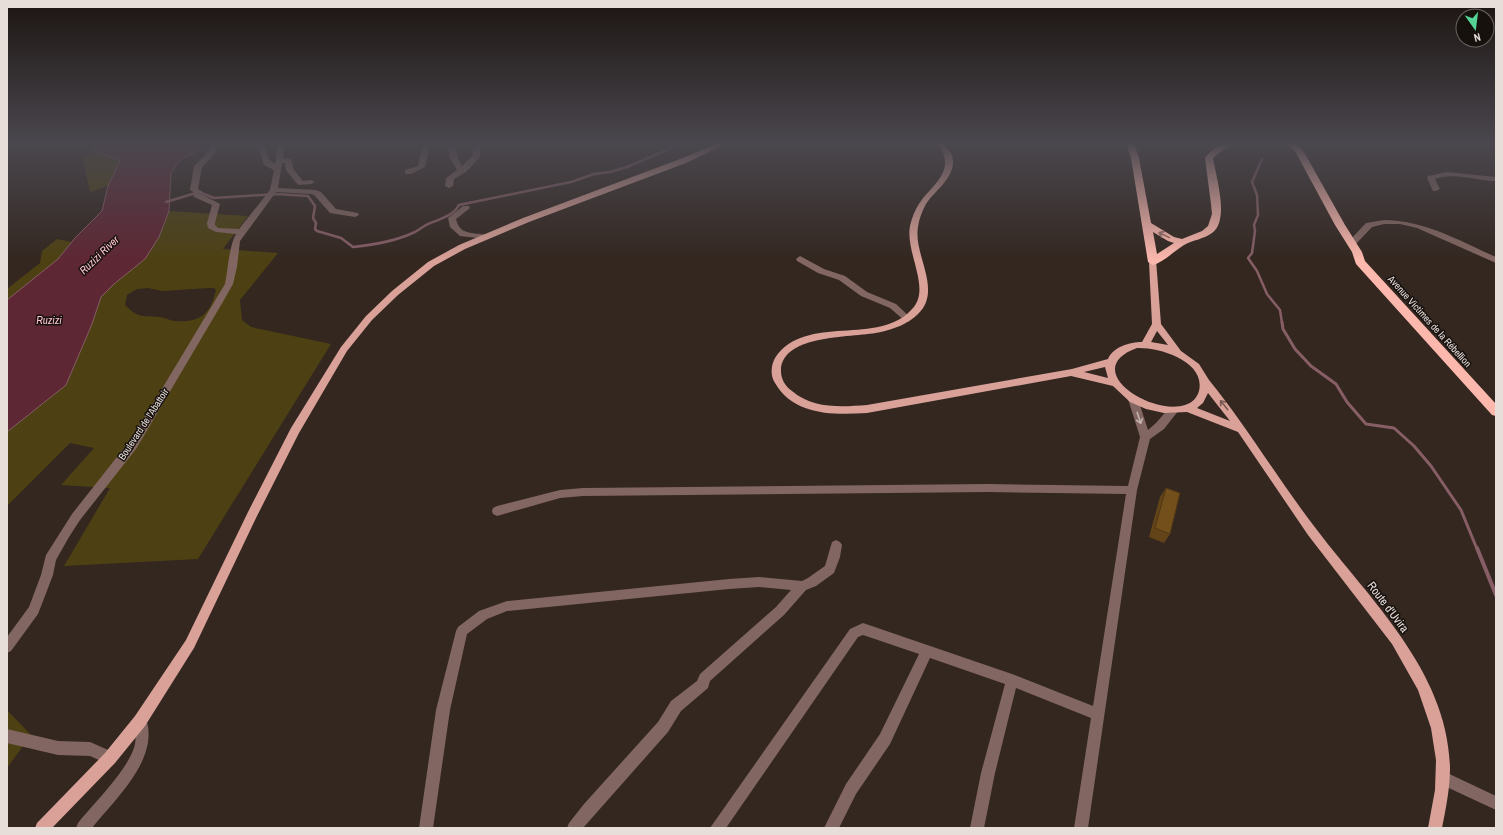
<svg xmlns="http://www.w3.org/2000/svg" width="1503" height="835" font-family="'Archivo Narrow',sans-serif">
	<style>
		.green { fill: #4d4113; fill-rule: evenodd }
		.water { fill: #5e2734; stroke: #875e66 }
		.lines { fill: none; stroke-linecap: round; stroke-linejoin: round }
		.stream-far2 { stroke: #875e66; stroke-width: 2.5 }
		.stream-far1 { stroke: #875e66; stroke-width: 3 }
		.stream { stroke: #875e66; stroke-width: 4 }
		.minor { fill: #826661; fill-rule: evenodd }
		.major { fill: #d9a198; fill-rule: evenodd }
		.highway { fill: #fcb8ad; fill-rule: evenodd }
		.wall { fill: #634418 }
		.building { fill: #734f1c; stroke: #503714 }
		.oneway { stroke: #956d65 }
		.oneway2 { stroke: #785953 }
		.oneway3 { stroke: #c4b4b0 }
		.labels { text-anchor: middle; stroke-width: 3; stroke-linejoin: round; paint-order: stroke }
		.street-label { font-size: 10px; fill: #e7deda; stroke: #17110e }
		.water-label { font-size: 11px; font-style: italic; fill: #fdc4cd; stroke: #17110e }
		.near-street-label { font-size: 12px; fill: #e7deda; stroke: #17110e }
	</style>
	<rect width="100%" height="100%" fill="#332720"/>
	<!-- green -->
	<g class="green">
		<polygon points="94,149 120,161 108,186 90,192 83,160"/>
		<path d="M 169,211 L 248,216 L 223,249 L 278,253 L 240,300 L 242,320 L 251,327 L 331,344 L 198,559 L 64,566 L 110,488 L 61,485 L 94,448 L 70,443 L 7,506 L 7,432 L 66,385 L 92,324 L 101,297 L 114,284 L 145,259 L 159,237 ZM 148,288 L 162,291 L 208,288 L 214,288 L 216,290 C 210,315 200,323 174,321 C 169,320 164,317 159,317 C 140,315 140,319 125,305 L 127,295 L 137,289 Z"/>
		<polygon points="57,239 72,242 58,259 7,300 7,289 40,263 42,251"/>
		<polygon points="7,710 31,735 7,768"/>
	</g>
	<!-- water -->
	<polygon class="water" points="95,143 210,143 203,149 189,155 179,161 171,173 169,211 159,237 145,259 114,284 101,297 92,324 66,385 7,432 7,300 58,259 75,238 102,211 108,186 120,161 94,149"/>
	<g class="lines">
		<!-- stream-far2 -->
		<g class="stream-far2">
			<polyline points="1262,159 1252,182 1257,195 1258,215 1254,225 1255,231 1252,253 1248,258 1257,271 1267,294 1280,310 1282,323"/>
			<path d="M 166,202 L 199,192 L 214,198 L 276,194 L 308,196 L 315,206 L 313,218 L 316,223 L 315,229 L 317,231 L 341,238 L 353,247 C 374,245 396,241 415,232 C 420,229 424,226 428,224 C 440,219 453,216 459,205 L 571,182 L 594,174 L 610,172 L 627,167 L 683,143"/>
		</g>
		<!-- stream-far1 -->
		<polyline class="stream-far1" points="1282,322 1283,329 1295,349 1311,366 1336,384 1347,402 1366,424 1394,428 1414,446 1431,466 1461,510 1477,549"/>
		<!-- stream -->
		<polyline class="stream" points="1477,548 1496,595"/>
		<!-- minor -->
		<g class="minor">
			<path d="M 213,143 L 220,143 L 211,158 L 202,167 L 198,189 L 203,192 L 201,194 L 220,204 L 215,223 L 215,225 L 218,228 L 239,229 L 270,190 L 274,170 L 264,165 L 259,150 L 249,143 C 273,143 262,157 275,164 L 278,143 L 285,143 L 283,158 L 291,159 L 294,170 L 303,181 L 311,180 L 315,182 L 311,184 L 298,185 L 286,170 L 285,163 L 282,163 L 278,188 L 316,190 L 321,192 L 336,209 L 358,213 L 359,215 L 355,217 L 330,213 L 315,196 L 312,194 L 276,192 L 240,241 L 237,267 L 233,284 L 224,300 L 136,449 L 80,520 L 69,537 L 56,560 L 53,575 L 38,614 L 11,651 L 7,653 L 7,637 L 29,607 L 41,575 L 46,555 L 72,514 L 128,443 L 151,407 L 225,284 C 228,269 229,246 236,234 L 216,232 L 208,228 L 207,223 L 212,205 L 194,197 L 193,195 L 195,193 L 190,190 L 194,166 L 205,155 Z"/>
			<polygon points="423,143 430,143 425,167 411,174 405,174 405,170 418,166"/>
			<polygon points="448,143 455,143 457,156 462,166 473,155 472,149 476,143 483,143 480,149 480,157 466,172 454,179 453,186 449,188 445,186 446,178 457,170 449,156"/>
			<path d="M 1447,172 L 1496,177 L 1496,181 C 1476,181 1455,172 1435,179 L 1440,189 L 1436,191 L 1433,191 L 1427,178 L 1428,176 Z"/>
			<path d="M 463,206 L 469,206 L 470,208 L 456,219 C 460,236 473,232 487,235 L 487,239 L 460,236 L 450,227 L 448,218 Z"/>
			<path d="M 1384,220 C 1424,220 1460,241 1496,257 L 1496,263 L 1417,228 L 1400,224 L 1384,224 L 1372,227 L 1355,245 L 1349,245 L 1349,241 L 1366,223 Z"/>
			<polygon points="800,256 824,269 845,276 867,292 896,304 912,319 908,322 905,321 890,308 861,296 839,280 818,273 797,261 796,259"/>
			<polygon points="1133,395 1136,396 1138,399 1148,430 1156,423 1170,407 1178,407 1179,410 1164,429 1150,439 1137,490 1088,828 1074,828 1091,718 1016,688 995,773 984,828 970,828 981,773 1005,684 930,658 890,744 856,794 839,828 824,828 846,784 880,734 919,654 863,635 858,637 726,828 710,828 850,629 863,623 1012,674 1093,706 1126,494 988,492 583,496 560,498 497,516 493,514 492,511 493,508 497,506 560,490 583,488 988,484 1128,486 1140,437 1128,399 1130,396"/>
			<polygon points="836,540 840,542 842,545 840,557 834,573 816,586 806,590 784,615 710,681 708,688 681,711 668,732 583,828 567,828 569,823 584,804 658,722 671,701 697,681 700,674 776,607 791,590 759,587 729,589 507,611 487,619 467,634 450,710 433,828 419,828 436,710 456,631 458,627 479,611 507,601 729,579 759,577 802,581 808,578 825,566 832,542"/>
			<path d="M 140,714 L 145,716 C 162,757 115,799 92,828 L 76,828 L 78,823 C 94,803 130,768 135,744 C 137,734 132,725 135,716 Z"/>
			<polygon points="7,729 58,741 90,742 115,753 117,758 115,763 110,765 90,756 58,755 7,743"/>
			<polygon points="1443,771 1496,796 1496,810 1438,783 1436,778 1438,773"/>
		</g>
		<!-- major -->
		<g class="major">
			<polygon points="719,143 728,143 686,163 529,222 465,249 434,266 398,295 372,320 347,351 299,433 257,516 194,648 145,726 115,763 52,828 35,828 37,823 105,753 135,716 186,640 248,512 291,428 341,347 366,316 392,291 428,262 459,245 523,218 680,159"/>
			<path d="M 937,143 L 943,143 C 946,147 950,151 952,155 C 958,176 936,189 926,204 C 922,211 919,219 918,227 C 913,255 943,290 918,314 C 908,324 894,329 881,332 C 856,338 781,333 781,371 C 781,379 785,386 792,391 C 813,409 841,407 867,405 L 1072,369 L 1108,359 C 1113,347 1130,342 1142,342 L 1152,324 L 1149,262 L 1153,259 L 1156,260 L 1161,324 L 1181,351 L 1199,364 L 1209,380 C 1248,428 1279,481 1317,530 C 1371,601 1448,672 1450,768 C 1450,788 1446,808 1442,828 L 1428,828 L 1435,790 L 1436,760 L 1431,728 L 1418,690 L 1392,644 L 1308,535 L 1238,432 L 1187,412 L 1164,413 L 1146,409 L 1130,402 L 1113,386 L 1071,376 L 867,413 C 834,415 794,416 775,383 C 770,376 771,365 775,358 C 806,312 879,348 913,308 C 931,288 905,252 910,226 C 912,218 915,209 921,201 C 930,188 950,175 944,155 C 943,151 939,147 937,143 ZM 1157,331 L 1168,345 L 1151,342 ZM 1137,348 C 1159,347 1206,361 1199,391 C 1197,398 1192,403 1185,405 C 1150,416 1079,369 1137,348 ZM 1105,367 L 1108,378 L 1084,372 ZM 1208,393 L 1230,421 L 1197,408 L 1203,403 Z"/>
		</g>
		<!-- highway -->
		<g class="highway">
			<path d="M 1126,143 L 1134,143 L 1139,158 L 1151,223 L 1174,237 L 1182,239 L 1202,231 L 1208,226 L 1212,214 L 1211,204 L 1205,158 C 1213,147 1223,142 1236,143 L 1220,152 L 1213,158 C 1216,177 1230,220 1212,233 C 1204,239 1193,240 1184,245 C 1174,251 1164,262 1153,265 L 1148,262 L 1131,158 ZM 1153,232 L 1168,241 L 1174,243 L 1157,254 Z"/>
			<polygon points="1287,143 1296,143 1304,152 1345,225 1362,252 1365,261 1496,404 1496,416 1492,415 1356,264 1352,252 1335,225 1296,153"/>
		</g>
	</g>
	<!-- wall -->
	<polygon class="wall" points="1166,488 1170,534 1164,543 1149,537 1160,497"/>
	<!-- building -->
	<polygon class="building" points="1166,488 1180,493 1170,534 1155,528"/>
	<!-- one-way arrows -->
	<defs><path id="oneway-shaft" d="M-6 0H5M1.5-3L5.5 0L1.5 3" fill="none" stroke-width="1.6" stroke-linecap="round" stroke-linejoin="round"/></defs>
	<use class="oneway" href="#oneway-shaft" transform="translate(1164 235) rotate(-154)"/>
	<use class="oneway2" href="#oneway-shaft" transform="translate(1224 405) rotate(-129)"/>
	<use class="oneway3" href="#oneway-shaft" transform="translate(1139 418) rotate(72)"/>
	<!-- sky -->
	<linearGradient id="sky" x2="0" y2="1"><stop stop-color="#1c1512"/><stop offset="0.55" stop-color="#4a474e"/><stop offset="1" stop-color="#4a474e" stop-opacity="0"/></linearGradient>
	<rect width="1503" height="260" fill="url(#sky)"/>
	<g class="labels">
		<!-- street labels -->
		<g class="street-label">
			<text transform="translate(1430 321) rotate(48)" y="4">Avenue Victimes de la Rébellion</text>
			<text transform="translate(143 424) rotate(-57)" y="4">Boulevard de l'Abattoir</text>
		</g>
		<!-- water labels -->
		<g class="water-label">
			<text transform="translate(99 255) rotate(-44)" y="4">Ruzizi River</text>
			<text x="49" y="324">Ruzizi</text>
		</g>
		<!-- near-street labels -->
		<g class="near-street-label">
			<text transform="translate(1388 607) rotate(53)" y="4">Route d'Uvira</text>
		</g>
	</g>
	<!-- border -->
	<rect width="1503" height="835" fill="none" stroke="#e7deda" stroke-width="16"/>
	<!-- north arrow -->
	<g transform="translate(1475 28) rotate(166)"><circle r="19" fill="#17110e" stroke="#6a6360"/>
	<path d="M0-3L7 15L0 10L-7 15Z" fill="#54d396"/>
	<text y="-6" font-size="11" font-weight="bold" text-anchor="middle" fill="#e7deda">N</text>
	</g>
</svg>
